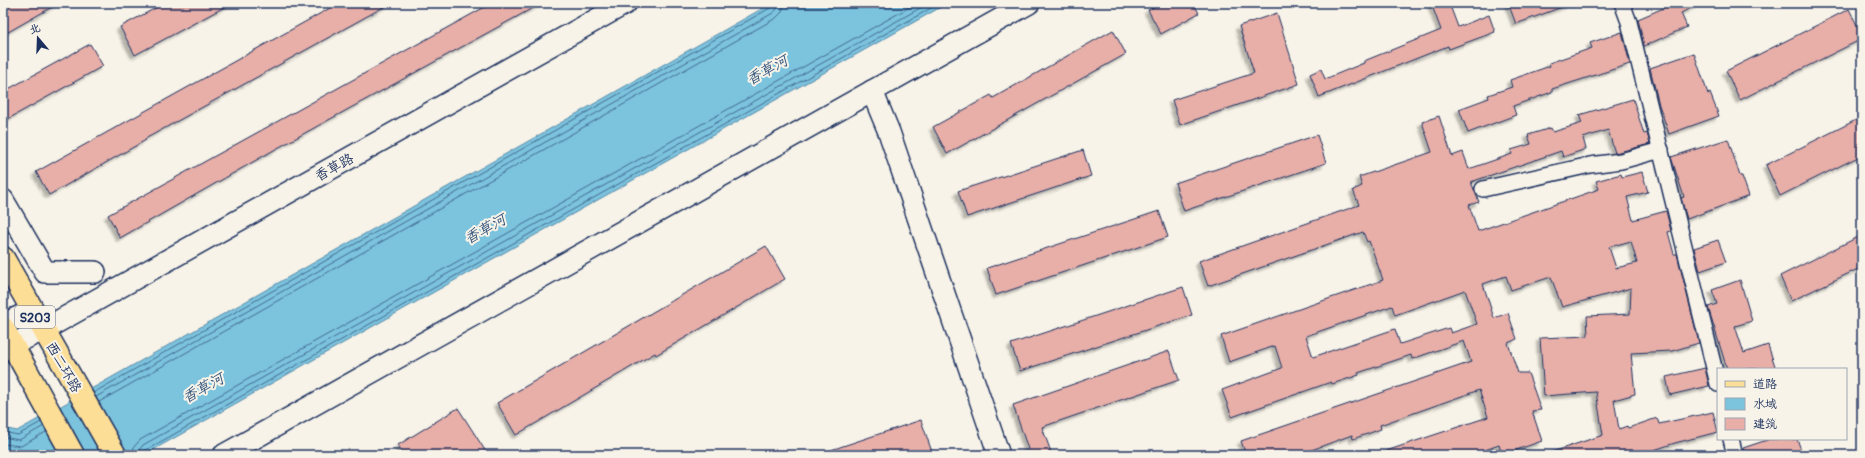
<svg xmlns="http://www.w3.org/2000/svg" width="1865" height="458" font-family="Pangolin,'LXGW WenKai TC',sans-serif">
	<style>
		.water { fill: #7cc3dd; stroke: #58a }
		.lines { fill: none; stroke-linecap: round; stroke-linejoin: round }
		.shore { stroke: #426a91; stroke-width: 1 }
		.building { fill: #e8aea8; stroke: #1b2f5e; fill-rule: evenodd; filter: url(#shadow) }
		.street-casing { stroke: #1b2f5e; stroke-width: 18 }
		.secondary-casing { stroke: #1b2f5e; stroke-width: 24 }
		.primary-casing { stroke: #1b2f5e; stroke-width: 25 }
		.street { stroke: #f7f3e8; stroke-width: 15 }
		.secondary { stroke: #f7f3e8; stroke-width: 21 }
		.primary { stroke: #fdde96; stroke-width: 22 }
		.labels { text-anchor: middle; stroke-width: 4; stroke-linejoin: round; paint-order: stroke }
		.shield { fill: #f7f3e8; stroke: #5d6a87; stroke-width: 1 }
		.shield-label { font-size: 13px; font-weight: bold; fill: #1b2f5e }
		.street-label { font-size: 14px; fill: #1b2f5e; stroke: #f7f3e8 }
		.water-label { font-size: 15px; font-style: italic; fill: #33547e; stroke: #f7f3e8 }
	</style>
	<defs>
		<filter id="shadow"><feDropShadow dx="-3.5" dy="3.5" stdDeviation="1" flood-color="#0004"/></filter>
	</defs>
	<rect width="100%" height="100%" fill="#f7f3e8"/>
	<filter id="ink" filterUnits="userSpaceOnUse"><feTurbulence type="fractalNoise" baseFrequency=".025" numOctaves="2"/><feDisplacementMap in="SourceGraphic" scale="8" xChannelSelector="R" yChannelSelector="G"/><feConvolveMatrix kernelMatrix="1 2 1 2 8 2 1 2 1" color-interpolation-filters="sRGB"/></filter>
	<g filter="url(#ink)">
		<!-- water -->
		<polygon class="water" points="772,3 948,3 144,455 3,455 3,428 17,431"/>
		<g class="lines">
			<!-- shore -->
			<g class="shore">
				<polyline points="93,393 770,8 773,3"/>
				<polyline points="96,397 773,13 777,9 778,3"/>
				<polyline points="99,402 776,18 782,12 784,3"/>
				<polyline points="3,432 18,435 41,422"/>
				<polyline points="3,437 19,440 44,426"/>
				<polyline points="3,444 21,446 46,432"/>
				<polyline points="132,455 134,447 140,440 917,3"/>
				<polyline points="138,455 139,450 143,445 929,3"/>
				<polyline points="143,455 146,450 940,3"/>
			</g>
		</g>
		<!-- building -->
		<g class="building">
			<polygon points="3,3 59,3 3,35"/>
			<polygon points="165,3 232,3 135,55 120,27"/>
			<polygon points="339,3 391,3 145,139 146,140 49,195 36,172"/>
			<polygon points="492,3 542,3 274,150 120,238 108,215"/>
			<polygon points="1161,3 1193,3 1199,13 1161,34 1148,10"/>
			<polygon points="1431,3 1449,3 1458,27 1489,15 1495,32 1449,49 1448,46 1319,97 1310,74 1321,69 1325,79 1364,63 1364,61 1441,30"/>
			<polygon points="1508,3 1569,3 1570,4 1516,24"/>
			<polygon points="1675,3 1701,3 1681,13 1687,27 1644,46 1638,19"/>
			<polygon points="1849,9 1862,35 1862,39 1740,100 1726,71"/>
			<polygon points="1277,13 1299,84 1180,125 1172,100 1254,73 1239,26"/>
			<polygon points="1113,30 1126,54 947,154 933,127 991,95 993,98"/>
			<polygon points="1622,32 1630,64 1552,89 1552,92 1513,106 1516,115 1468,133 1459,109 1489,98 1488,95 1512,87 1510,80 1550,66 1549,63 1592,48 1590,43"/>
			<polygon points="90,44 103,66 8,119 3,111 3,92"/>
			<polygon points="1694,53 1708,94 1710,93 1719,116 1669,134 1659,105 1650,68"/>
			<path d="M 1633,99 L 1644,134 L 1647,133 L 1650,144 L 1615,153 L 1608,130 L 1583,138 L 1586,149 L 1563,157 L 1561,151 L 1471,182 L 1479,202 L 1469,205 L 1478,231 L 1599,189 L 1596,181 L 1621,174 L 1622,177 L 1642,172 L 1648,192 L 1627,197 L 1633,220 L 1666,211 L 1671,231 L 1668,232 L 1674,254 L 1677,254 L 1699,343 L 1672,351 L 1631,353 L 1635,394 L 1614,400 L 1619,429 L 1627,426 L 1628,428 L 1657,418 L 1659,424 L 1713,412 L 1718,432 L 1675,443 L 1639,455 L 1550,455 L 1549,453 L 1603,435 L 1596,392 L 1544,396 L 1540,338 L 1588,336 L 1587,316 L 1630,314 L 1631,288 L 1562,307 L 1551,277 L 1511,290 L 1506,276 L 1483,284 L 1494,318 L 1508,313 L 1517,339 L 1508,343 L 1518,373 L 1528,373 L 1541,410 L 1532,411 L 1542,441 L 1502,455 L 1499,445 L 1471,455 L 1380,455 L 1380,453 L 1488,417 L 1479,390 L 1380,425 L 1381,429 L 1353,439 L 1352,435 L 1298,455 L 1246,455 L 1241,441 L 1471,362 L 1464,341 L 1412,359 L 1411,355 L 1358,373 L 1359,375 L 1332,384 L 1331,382 L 1232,417 L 1222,390 L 1282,368 L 1275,346 L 1229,362 L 1221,336 L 1383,280 L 1369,241 L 1367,242 L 1363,232 L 1208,286 L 1199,261 L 1359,205 L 1353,190 L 1362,186 L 1359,177 L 1432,152 L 1422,122 L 1439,116 L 1452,156 L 1463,152 L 1469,169 L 1512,154 L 1511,150 L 1531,144 L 1528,135 L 1551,128 L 1553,132 L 1582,123 L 1579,115 ZM 1631,241 L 1637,263 L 1616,268 L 1609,247 ZM 1465,290 L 1477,324 L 1451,333 L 1449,328 L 1400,344 L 1395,329 L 1313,357 L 1306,336 L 1392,306 L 1395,315 Z"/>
			<polygon points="1862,117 1862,155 1780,196 1766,165"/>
			<polygon points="1317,135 1326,163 1184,211 1175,183"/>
			<polygon points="1728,139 1740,176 1742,176 1749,196 1687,219 1681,198 1684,197 1671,157"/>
			<polygon points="1083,150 1091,176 967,217 958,191"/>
			<polygon points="1159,211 1168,237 996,295 987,268"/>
			<polygon points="1862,235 1862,267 1791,301 1780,276"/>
			<polygon points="1718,240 1726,262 1700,271 1694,248"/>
			<polygon points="766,246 785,279 656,355 655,353 516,435 497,403"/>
			<polygon points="1740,280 1752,321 1735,326 1744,353 1768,345 1776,369 1727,369 1708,307 1717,304 1712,290"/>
			<polygon points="1183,287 1192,315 1020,371 1011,344"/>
			<polygon points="1169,351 1179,380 1042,427 1052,455 1030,455 1013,405"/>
			<polygon points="1705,368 1709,386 1670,395 1666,377"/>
			<polygon points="458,408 488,455 404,455 398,445"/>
			<polygon points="921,420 933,455 822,455 822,453"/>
			<polygon points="1770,439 1797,439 1803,455 1744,455 1743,448"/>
		</g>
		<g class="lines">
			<defs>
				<g id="street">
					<polyline points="1622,3 1629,22 1718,384"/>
					<polyline points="1483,189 1590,165 1621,161 1661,150"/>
					<polyline points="1731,439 1735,455"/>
				</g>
				<g id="secondary">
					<polyline points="872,91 889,132 999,455"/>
					<polyline points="3,200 45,272 95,272"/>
					<polyline points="3,324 32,311"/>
					<polyline points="3,349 43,330 626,3"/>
					<polyline points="224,455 1029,3"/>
				</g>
				<g id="primary">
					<polyline points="3,258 115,455"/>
					<polyline points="3,328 73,455"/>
				</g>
			</defs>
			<!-- street casing -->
			<use href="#street" class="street-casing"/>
			<!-- secondary casing -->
			<use href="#secondary" class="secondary-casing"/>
			<!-- primary casing -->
			<use href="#primary" class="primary-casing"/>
			<!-- street -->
			<use href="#street" class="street"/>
			<!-- secondary -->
			<use href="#secondary" class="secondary"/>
			<!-- primary -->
			<use href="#primary" class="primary"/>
		</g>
	</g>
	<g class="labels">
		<!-- shield labels -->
		<rect class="shield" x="15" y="306" width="40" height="22" rx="3"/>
		<g class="shield-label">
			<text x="35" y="322">S203</text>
		</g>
		<!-- street labels -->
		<g class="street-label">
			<text transform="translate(334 167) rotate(-29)" y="5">香草路</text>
			<text transform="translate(64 367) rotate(60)" y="5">西二环路</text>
		</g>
		<!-- water labels -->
		<g class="water-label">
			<text transform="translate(767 70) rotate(-29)" y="5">香草河</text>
			<text transform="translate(485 229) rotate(-29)" y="5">香草河</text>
			<text transform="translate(203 388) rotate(-29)" y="5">香草河</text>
		</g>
	</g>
	<!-- margin -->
	<rect width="1865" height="458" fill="none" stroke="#f7f3e8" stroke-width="16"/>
	<rect x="8" y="8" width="1849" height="442" fill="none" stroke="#1b2f5e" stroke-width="1.5" filter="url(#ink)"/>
	<!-- legend -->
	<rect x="1717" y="368" width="130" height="72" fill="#f7f3e8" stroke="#9fa5b1"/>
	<rect x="1725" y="381" width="20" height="6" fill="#fdde96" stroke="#9fa5b1"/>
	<text x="1753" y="388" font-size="12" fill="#1b2f5e">道路</text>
	<rect x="1725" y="398" width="20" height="12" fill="#7cc3dd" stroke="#9fa5b1"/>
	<text x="1753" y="408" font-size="12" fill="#1b2f5e">水域</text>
	<rect x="1725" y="418" width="20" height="12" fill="#e8aea8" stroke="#9fa5b1"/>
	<text x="1753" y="428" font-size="12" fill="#1b2f5e">建筑</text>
	<!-- north arrow -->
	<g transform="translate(38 38) rotate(341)" stroke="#f7f3e8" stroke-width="3" paint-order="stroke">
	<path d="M0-3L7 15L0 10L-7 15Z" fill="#1b2f5e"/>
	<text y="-6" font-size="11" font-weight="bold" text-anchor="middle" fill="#1b2f5e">北</text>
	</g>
</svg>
